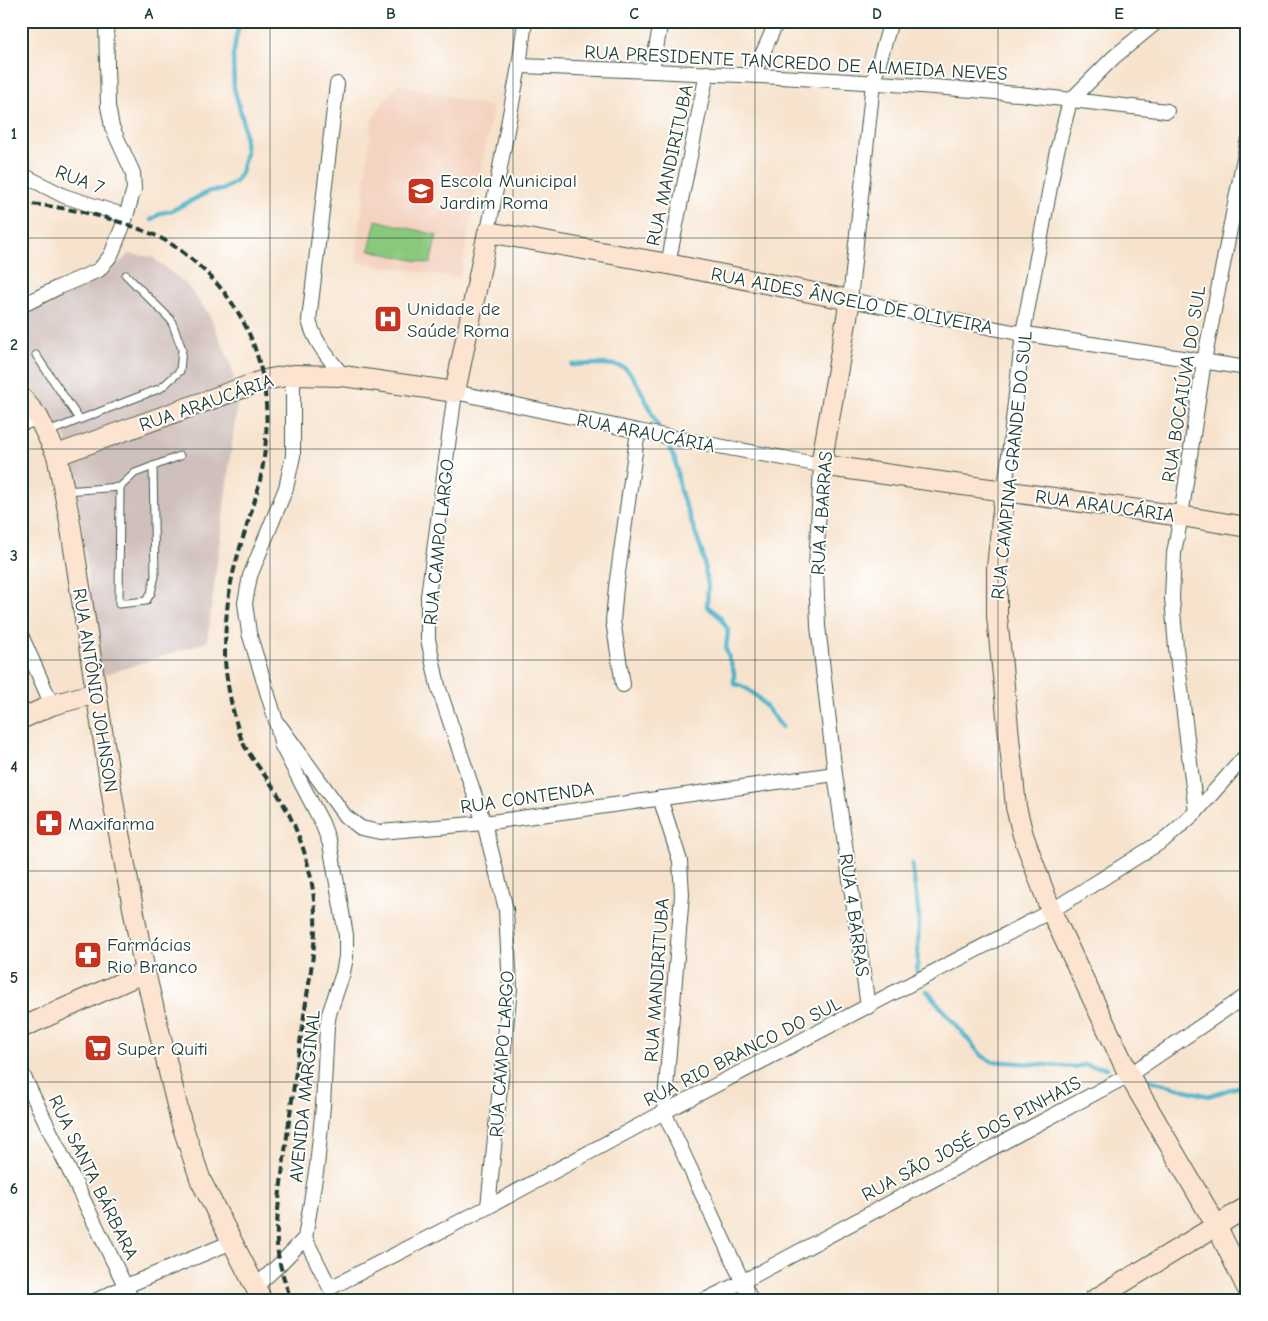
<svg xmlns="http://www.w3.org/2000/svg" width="1268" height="1321" font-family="'Comic Neue',sans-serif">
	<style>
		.built { fill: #f4d3c1 }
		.industrial { fill: #d0c0bc }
		.green { fill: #8ac87e; stroke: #548259 }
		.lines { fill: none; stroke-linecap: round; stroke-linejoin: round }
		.stream { stroke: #49b2c7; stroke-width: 4.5 }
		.lane-casing { stroke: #3f564b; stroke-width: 9 }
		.street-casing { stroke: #3f564b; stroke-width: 16 }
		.secondary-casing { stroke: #3f564b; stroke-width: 22 }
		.lane { stroke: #fff; stroke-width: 7 }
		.street { stroke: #fff; stroke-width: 14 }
		.secondary { stroke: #fde4d0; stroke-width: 20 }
		.rail { stroke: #1f3d34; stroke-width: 4; stroke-dasharray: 8 4; stroke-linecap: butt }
		.grid { fill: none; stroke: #1f3d34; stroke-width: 1; stroke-opacity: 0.55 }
		.labels { text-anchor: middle; stroke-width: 4; stroke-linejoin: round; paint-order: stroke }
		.street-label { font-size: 19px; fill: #1f3d34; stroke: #fff }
		.poi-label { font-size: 19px; fill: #1f3d34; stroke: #fff; text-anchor: start }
		.neatline { fill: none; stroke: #1f3d34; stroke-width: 2 }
		.grid-label { font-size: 16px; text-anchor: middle; font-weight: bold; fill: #1f3d34 }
	</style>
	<rect width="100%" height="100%" fill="#fff"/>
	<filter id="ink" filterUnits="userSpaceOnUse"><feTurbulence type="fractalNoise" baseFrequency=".02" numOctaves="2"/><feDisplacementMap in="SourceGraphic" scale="10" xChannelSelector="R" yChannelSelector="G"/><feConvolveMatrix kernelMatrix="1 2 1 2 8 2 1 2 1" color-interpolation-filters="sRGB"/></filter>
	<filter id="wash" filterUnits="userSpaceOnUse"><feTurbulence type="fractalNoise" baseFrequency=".0096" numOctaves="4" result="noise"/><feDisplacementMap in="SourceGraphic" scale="20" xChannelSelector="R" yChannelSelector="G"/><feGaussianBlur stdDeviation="1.12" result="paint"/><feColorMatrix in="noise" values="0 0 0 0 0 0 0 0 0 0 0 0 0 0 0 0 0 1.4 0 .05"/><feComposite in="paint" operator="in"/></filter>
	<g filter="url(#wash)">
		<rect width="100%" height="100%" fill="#f7e3cd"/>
		<!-- built -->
		<polygon class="built" points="398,83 493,108 460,278 356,262 372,120"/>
		<!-- industrial -->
		<polygon class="industrial" points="129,254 152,257 186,284 209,314 231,365 238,397 207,642 101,676 77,490 65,435 21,372 21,314 104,277"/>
		<!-- green -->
		<polygon class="green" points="376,220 437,235 430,264 369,250"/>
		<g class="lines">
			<!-- stream -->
			<g class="stream">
				<polyline points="151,220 161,213 171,211 210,191 222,190 235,182 241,173 246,152 243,120 234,88 233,56 237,33 241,21"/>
				<path d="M 572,365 C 585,364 610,362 623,367 C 636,373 653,417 660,431"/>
				<path d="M 664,438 L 675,459 L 680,490 L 702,551 L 708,585 L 707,606 L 720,617 L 728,630 L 726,649 L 734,672 L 734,684 C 754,686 770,713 782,727"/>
				<polyline points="912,864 919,918 917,977"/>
				<polyline points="927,991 982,1056 991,1061 1075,1067 1084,1065 1107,1068"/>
				<polyline points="1145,1079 1208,1096 1247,1084"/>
			</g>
		</g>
	</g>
	<g filter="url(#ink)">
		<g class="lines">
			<defs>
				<g id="lane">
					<polyline points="36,355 79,419"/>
					<polyline points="48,432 161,388 180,371 182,349 171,320 126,275"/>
					<polyline points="120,487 119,604 146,601 151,593 155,576 153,466"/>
					<polyline points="65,491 120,487 135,473 180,456"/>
				</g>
				<g id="street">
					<polyline points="891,21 873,83 850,300 1013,332 1247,368"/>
					<path d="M 519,66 C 689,72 859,79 1028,95 C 1075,100 1121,106 1167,111"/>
					<polyline points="652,71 661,21"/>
					<polyline points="753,75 777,21"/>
					<path d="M 337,84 L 309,320 C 314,342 329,358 343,376"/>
					<polyline points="21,174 64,196 126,216"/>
					<polyline points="488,232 519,66 525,21"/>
					<polyline points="668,264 707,73"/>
					<polyline points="21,306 59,287 99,270 111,255 124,223 134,189 133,173 112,127 108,106 106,21"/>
					<polyline points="21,424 38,417"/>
					<polyline points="1005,490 1023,333 1056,155 1070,101 1114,57 1158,21"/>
					<polyline points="21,635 52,705"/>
					<polyline points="623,685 613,621 616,587 638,431"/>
					<polyline points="280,726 345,816 361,828 380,832 484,823 835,774"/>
					<polyline points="660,798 680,861 682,895 664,1112 751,1300"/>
					<polyline points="1196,812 1176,648 1172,598 1174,553 1181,516 1204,361 1247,143"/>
					<polyline points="21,1071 132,1300"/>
					<polyline points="488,1207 510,988 506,909 484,823 438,686 428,639 428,596 455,392 638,431 821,465 816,569 818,626 835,774 868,1007"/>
					<polyline points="305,1238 330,1288 488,1207 664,1112 1051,911 1167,838 1196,812 1247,754"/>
					<polyline points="255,1287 280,1264 305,1238 317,1166 323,1106 327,1026 329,1014 343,973 346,957 346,935 330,844 322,823 282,746 276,721 249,633 245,603 250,576 286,488 293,456 293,375"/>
					<polyline points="97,1300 126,1286 232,1242"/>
					<polyline points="705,1300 742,1282 1129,1075 1247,995"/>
				</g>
				<g id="secondary">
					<polyline points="21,397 38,417 57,455 69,516 113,801 145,972 181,1122 201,1181 262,1300"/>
					<polyline points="57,455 264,380 293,375 343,376 455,392 488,232 668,264 850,300 821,465 1181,516 1247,527"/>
					<polyline points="1005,490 997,568 997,616 1016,807 1023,835 1051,911 1129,1075 1216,1225 1247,1288"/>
					<polyline points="21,719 52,705 96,693"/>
					<polyline points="21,1028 145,972"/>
					<polyline points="1094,1300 1247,1207"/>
				</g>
			</defs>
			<!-- lane casing -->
			<use href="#lane" class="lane-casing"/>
			<!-- street casing -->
			<use href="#street" class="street-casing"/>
			<!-- secondary casing -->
			<use href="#secondary" class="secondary-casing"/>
			<!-- lane -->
			<use href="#lane" class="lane"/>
			<!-- street -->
			<use href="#street" class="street"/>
			<!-- secondary -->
			<use href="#secondary" class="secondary"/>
			<!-- rail -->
			<path class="rail" d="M 21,203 C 66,207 110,216 152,234 C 169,241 185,253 199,266 C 255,315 274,384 264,457 C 260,493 245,527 236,562 C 227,593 225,625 225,657 C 225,677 235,727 244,745 C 254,763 269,779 280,798 C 298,828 311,865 314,900 C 318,934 311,969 306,1002 C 298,1057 290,1112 283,1167 C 280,1192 276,1218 277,1244 C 278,1263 285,1282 291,1300"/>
		</g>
	</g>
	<!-- grid -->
	<path class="grid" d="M 270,21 L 270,1300M 513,21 L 513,1300M 755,21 L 755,1300M 998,21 L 998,1300M 21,238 L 1247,238M 21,449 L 1247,449M 21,660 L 1247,660M 21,871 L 1247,871M 21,1082 L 1247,1082"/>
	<!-- icons -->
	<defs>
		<symbol id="school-square" viewBox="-11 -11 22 22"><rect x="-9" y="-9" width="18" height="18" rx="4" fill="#c8321e" stroke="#fff"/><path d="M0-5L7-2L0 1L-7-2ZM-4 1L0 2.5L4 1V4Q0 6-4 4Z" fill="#fff"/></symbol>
		<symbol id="hospital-square" viewBox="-11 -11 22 22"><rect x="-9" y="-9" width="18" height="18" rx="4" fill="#c8321e" stroke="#fff"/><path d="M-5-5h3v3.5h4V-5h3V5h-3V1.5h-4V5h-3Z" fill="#fff"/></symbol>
		<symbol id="pharmacy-square" viewBox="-11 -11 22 22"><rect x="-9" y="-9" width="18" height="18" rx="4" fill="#c8321e" stroke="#fff"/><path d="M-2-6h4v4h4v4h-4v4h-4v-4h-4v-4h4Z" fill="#fff"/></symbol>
		<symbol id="supermarket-square" viewBox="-11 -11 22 22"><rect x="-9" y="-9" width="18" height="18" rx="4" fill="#c8321e" stroke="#fff"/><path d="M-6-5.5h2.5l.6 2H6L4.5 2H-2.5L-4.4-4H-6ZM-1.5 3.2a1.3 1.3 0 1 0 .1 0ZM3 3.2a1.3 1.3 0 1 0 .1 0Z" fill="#fff"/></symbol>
	</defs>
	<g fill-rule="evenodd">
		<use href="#school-square" x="405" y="175" width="32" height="32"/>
		<use href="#hospital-square" x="372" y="303" width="32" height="32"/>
		<use href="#pharmacy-square" x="33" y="807" width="32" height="32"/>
		<use href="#pharmacy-square" x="72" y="939" width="32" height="32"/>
		<use href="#supermarket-square" x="82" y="1032" width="32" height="32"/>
	</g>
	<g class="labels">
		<!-- street labels -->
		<g class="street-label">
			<text transform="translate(796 62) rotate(3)" y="7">RUA PRESIDENTE TANCREDO DE ALMEIDA NEVES</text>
			<text transform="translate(669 165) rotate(-78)" y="7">RUA MANDIRITUBA</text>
			<text transform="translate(80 179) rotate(21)" y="7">RUA 7</text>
			<text transform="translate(852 300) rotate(11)" y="7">RUA AIDES ÂNGELO DE OLIVEIRA</text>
			<text transform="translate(1183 384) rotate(-81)" y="7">RUA BOCAIÚVA DO SUL</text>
			<text transform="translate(206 402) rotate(-19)" y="7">RUA ARAUCÁRIA</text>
			<text transform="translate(646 432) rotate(11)" y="7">RUA ARAUCÁRIA</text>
			<text transform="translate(1011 465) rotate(-84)" y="7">RUA CAMPINA GRANDE DO SUL</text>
			<text transform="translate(1105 505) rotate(8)" y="7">RUA ARAUCÁRIA</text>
			<text transform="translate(821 513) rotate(-86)" y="7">RUA 4 BARRAS</text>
			<text transform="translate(438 542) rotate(-84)" y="7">RUA CAMPO LARGO</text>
			<text transform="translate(96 690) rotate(81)" y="7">RUA ANTÔNIO JOHNSON</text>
			<text transform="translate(527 797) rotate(-8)" y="7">RUA CONTENDA</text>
			<text transform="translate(855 915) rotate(82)" y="7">RUA 4 BARRAS</text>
			<text transform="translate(656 980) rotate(-86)" y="7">RUA MANDIRITUBA</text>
			<text transform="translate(742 1051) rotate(-27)" y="7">RUA RIO BRANCO DO SUL</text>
			<text transform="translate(501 1054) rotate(-86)" y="7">RUA CAMPO LARGO</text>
			<text transform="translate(304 1096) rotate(-84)" y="7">AVENIDA MARGINAL</text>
			<text transform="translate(971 1138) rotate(-28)" y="7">RUA SÃO JOSÉ DOS PINHAIS</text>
			<text transform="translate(94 1177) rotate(64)" y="7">RUA SANTA BÁRBARA</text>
		</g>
		<!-- poi labels -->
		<g class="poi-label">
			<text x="440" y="187">Escola Municipal<tspan x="440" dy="22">Jardim Roma</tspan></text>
			<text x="407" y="315">Unidade de<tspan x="407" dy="22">Saúde Roma</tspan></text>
			<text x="68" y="830">Maxifarma</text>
			<text x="107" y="951">Farmácias<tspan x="107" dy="22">Rio Branco</tspan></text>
			<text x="117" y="1055">Super Quiti</text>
		</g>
	</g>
	<!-- margin -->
	<rect width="1268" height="1321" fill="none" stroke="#fff" stroke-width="55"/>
	<rect x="28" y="28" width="1212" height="1266" class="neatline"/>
	<g class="grid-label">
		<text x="149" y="19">A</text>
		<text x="391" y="19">B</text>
		<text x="634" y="19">C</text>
		<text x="877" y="19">D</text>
		<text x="1119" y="19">E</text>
		<text x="14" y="139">1</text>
		<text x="14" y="350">2</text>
		<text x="14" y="561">3</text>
		<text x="14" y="772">4</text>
		<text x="14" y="983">5</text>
		<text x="14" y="1194">6</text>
	</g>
</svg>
